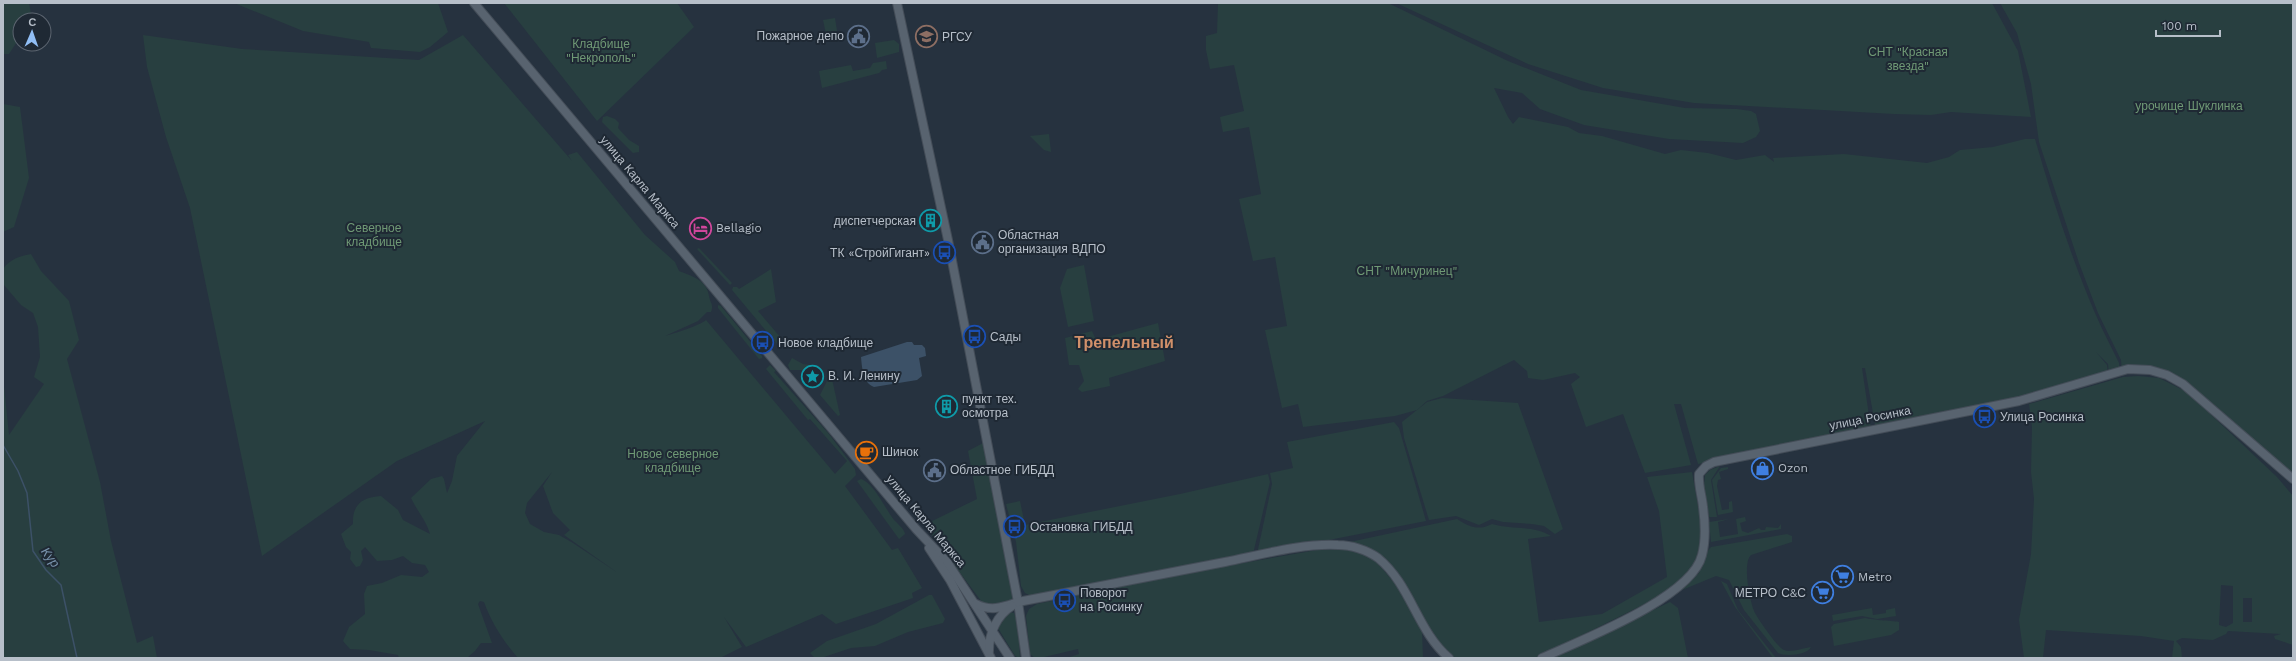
<svg xmlns="http://www.w3.org/2000/svg" width="2296" height="661" font-family="'Work Sans',sans-serif">
	<style>
		.green { fill: #283f40; fill-rule: evenodd }
		.water { fill: #3c5167 }
		.lines { fill: none; stroke-linecap: round; stroke-linejoin: round }
		.stream { stroke: #3c5167; stroke-width: 1.5 }
		.major-casing { stroke: #444d58; stroke-width: 10 }
		.major { stroke: #58636f; stroke-width: 8 }
		.labels { text-anchor: middle; stroke-width: 4; stroke-linejoin: round; paint-order: stroke }
		.poi-label { font-size: 12px; fill: #b7bfc9; stroke: #1f2934; text-anchor: start }
		.park-label { font-size: 12px; fill: #6f9975; stroke: #1f2934 }
		.street-label { font-size: 12px; fill: #b7bfc9; stroke: #1f2934 }
		.water-label { font-size: 13px; font-style: italic; fill: #7892ab; stroke: #1f2934 }
		.district-label { font-size: 16px; font-weight: bold; fill: #d1906a; stroke: #1f2934 }
	</style>
	<rect width="100%" height="100%" fill="#26323f"/>
	<!-- green -->
	<g class="green">
		<polygon points="3,3 29,3 32,19 20,20 20,37 9,54 3,54"/>
		<polygon points="234,3 438,3 448,32 430,47 420,52 371,48 369,42 303,31"/>
		<polygon points="504,3 677,3 694,27 597,121"/>
		<path d="M 1218,3 L 1388,3 L 1508,61 L 1581,90 L 1685,108 L 1737,109 L 1751,111 L 1756,114 L 1760,131 L 1756,137 L 1743,143 L 1669,139 L 1584,125 L 1540,109 L 1522,93 L 1494,88 L 1508,117 L 1513,124 L 1519,117 L 1568,127 L 1579,133 L 1602,136 L 1665,154 L 1681,150 L 1708,153 L 1736,160 L 1765,155 L 1774,162 L 1773,158 L 1844,154 L 1927,163 L 1949,157 L 1960,150 L 1993,147 L 2025,139 L 2035,139 C 2052,198 2071,257 2095,313 C 2102,330 2111,346 2119,363 L 2120,371 L 2109,374 L 2108,364 L 2096,352 L 2107,365 L 2108,374 L 2032,397 L 1876,430 L 1865,368 L 1862,368 L 1871,429 L 1698,464 L 1681,404 L 1674,404 L 1691,465 L 1645,473 L 1623,414 L 1586,427 L 1571,384 L 1580,377 L 1575,373 L 1543,380 L 1528,378 L 1527,371 L 1514,360 L 1443,396 L 1427,401 L 1417,410 L 1395,416 L 1303,427 L 1298,404 L 1282,408 L 1265,330 L 1287,326 L 1275,257 L 1253,261 L 1239,199 L 1261,194 L 1249,127 L 1223,132 L 1220,117 L 1244,111 L 1234,65 L 1210,69 L 1206,50 L 1206,36 L 1217,33 Z"/>
		<polygon points="1396,3 1992,3 2018,51 2031,117 1951,112 1931,115 1894,114 1694,103 1603,88 1528,64"/>
		<polygon points="2000,3 2293,3 2293,475 2218,408 2184,383 2170,375 2122,372 2121,360 2098,313 2079,263 2039,142 2031,84 2017,33"/>
		<polygon points="835,18 838,37 827,39 823,20"/>
		<path d="M 143,35 L 242,49 L 419,60 L 463,35 L 572,161 L 568,155 L 577,152 L 645,235 L 675,262 L 679,271 C 693,276 707,281 709,296 C 710,303 714,304 711,312 L 707,312 L 698,321 L 665,336 C 675,333 699,326 706,320 L 835,474 L 847,461 L 810,419 L 808,420 L 766,369 L 770,365 L 776,371 L 774,372 L 829,434 L 855,469 L 856,475 L 845,486 L 892,550 L 898,548 L 922,588 L 912,593 L 913,598 L 836,624 L 822,614 L 746,647 L 724,617 L 742,647 L 720,658 L 518,658 C 504,642 491,622 484,602 L 480,601 L 478,604 L 492,643 L 481,643 L 475,651 L 468,657 L 399,658 L 398,655 L 369,650 L 350,649 L 343,641 L 349,627 L 365,614 L 364,594 L 367,586 L 382,583 L 401,575 L 422,577 L 429,572 L 425,565 L 412,563 L 403,556 L 392,560 L 377,561 L 365,547 L 361,551 L 363,560 L 360,566 L 356,567 L 350,559 L 351,552 L 346,547 L 341,534 L 353,524 C 352,504 363,497 381,496 L 398,510 L 403,520 L 430,534 C 426,520 417,511 411,498 L 431,479 L 442,476 L 444,479 L 447,493 L 452,481 L 457,456 L 485,421 L 397,461 L 262,556 L 190,208 L 166,137 L 147,67 ZM 552,472 L 543,486 L 553,513 L 570,530 L 564,535 L 618,573 L 573,543 L 559,535 L 544,532 L 530,524 L 525,513 L 527,503 Z"/>
		<polygon points="894,40 899,44 899,52 877,58 875,43"/>
		<polygon points="886,61 887,69 882,70 879,73 822,88 819,71 851,65 853,71 870,68 873,63"/>
		<polygon points="3,104 20,107 29,178 14,227 3,232"/>
		<polygon points="607,116 615,119 619,123 618,128 629,140 639,146 639,152 633,153 602,122 603,117"/>
		<polygon points="1049,134 1051,152 1044,150 1030,136"/>
		<polygon points="699,248 732,283 730,285 697,249"/>
		<path d="M 31,254 L 41,271 L 69,301 L 79,340 L 67,359 L 100,482 L 111,541 L 137,643 L 153,636 L 157,658 L 3,658 L 3,376 L 9,435 L 44,384 L 34,377 L 40,357 L 38,327 L 33,313 L 21,305 L 4,285 L 3,269 C 10,259 20,256 31,254 Z"/>
		<polygon points="1084,265 1094,321 1068,327 1060,288 1067,269"/>
		<polygon points="771,269 776,302 758,311 781,338 781,345 777,344 732,290 733,287 737,287 739,289"/>
		<polygon points="718,305 721,306 762,356 762,358 759,359 718,308"/>
		<polygon points="1158,323 1165,361 1109,378 1110,386 1082,392 1078,389 1084,381 1079,365 1069,365 1065,338 1092,331 1096,340"/>
		<polygon points="792,358 803,364 817,366 816,370 790,370 788,365"/>
		<path d="M 2138,376 L 2159,378 L 2187,392 L 2277,477 L 2293,496 L 2293,645 L 2275,639 L 2274,636 L 2281,634 L 2228,631 L 2226,634 L 2213,640 L 2182,638 L 2176,641 L 2181,647 L 2182,658 L 2172,658 L 2174,641 L 2141,636 L 2046,630 L 2043,658 L 2024,658 L 2019,620 L 2031,554 L 2034,499 L 2031,472 L 2032,427 L 2029,404 L 2123,377 ZM 2221,585 L 2233,586 L 2233,623 L 2226,627 L 2219,625 ZM 2243,598 L 2252,598 L 2252,622 L 2243,622 Z"/>
		<polygon points="828,379 832,379 840,415 838,416 820,395"/>
		<polygon points="1442,398 1518,403 1563,529 1555,534 1544,526 1532,524 1503,522 1492,519 1479,525 1456,516 1429,520 1404,438 1402,422 1427,402"/>
		<polygon points="1394,422 1399,428 1426,521 1257,554 1272,484 1270,473 1293,468 1287,442"/>
		<polygon points="983,443 1013,599 1010,602 985,606 924,525 977,499 968,451"/>
		<polygon points="1720,466 1711,480 1717,517 1709,517 1704,486 1705,475 1710,470"/>
		<polygon points="1728,467 1728,469 1719,472 1721,479 1718,480 1717,486 1722,510 1729,509 1729,502 1732,501 1733,512 1718,515 1712,480 1721,468"/>
		<path d="M 1692,472 L 1701,523 L 1699,550 L 1693,566 L 1671,591 L 1536,658 L 1453,658 L 1442,649 L 1428,629 L 1408,589 L 1391,566 L 1345,543 L 1457,519 C 1469,527 1479,531 1492,524 C 1512,530 1533,525 1551,536 L 1528,539 L 1539,622 L 1602,614 L 1667,577 L 1659,511 L 1647,477 Z"/>
		<polygon points="1268,474 1270,482 1253,554 1033,597 1025,593 1021,586 1016,542 1006,504 1020,501 1025,525 1180,494"/>
		<path d="M 861,479 C 874,483 886,510 894,520 C 898,524 905,530 905,534 L 899,539 L 857,481 Z"/>
		<polygon points="1745,517 1746,521 1740,523 1742,531 1748,533 1759,528 1761,530 1765,530 1766,527 1778,528 1781,524 1781,529 1711,542 1709,522 1729,519 1718,522 1720,537 1738,534 1736,519"/>
		<path d="M 1787,534 L 1792,536 L 1792,542 L 1751,555 C 1742,563 1750,603 1755,613 C 1759,620 1777,647 1784,650 C 1791,653 1803,648 1811,647 C 1808,655 1785,657 1778,653 L 1744,610 L 1729,580 L 1716,576 L 1682,590 L 1699,573 L 1706,553 L 1711,547 Z"/>
		<polygon points="1345,549 1365,554 1374,559 1403,593 1422,631 1423,658 1067,658 1079,654 1078,649 1040,658 1035,658 1030,654 1026,616 1029,609 1037,604 1175,575 1317,550"/>
		<polygon points="1721,581 1727,584 1738,610 1776,658 1773,658 1735,607"/>
		<polygon points="929,595 932,595 945,619 943,623 908,632 875,646 851,648 821,658 815,658 810,653 827,641 876,624"/>
		<polygon points="1670,602 1678,608 1688,658 1552,658"/>
		<polygon points="1872,608 1873,615 1886,613 1886,610 1895,608 1896,616 1877,619 1862,616 1833,621 1832,615"/>
		<polygon points="1009,612 1014,613 1018,624 1020,658 1015,656 998,628"/>
		<path d="M 1865,618 C 1872,620 1896,621 1899,622 L 1899,630 L 1891,635 L 1834,646 L 1831,627 L 1834,624 Z"/>
	</g>
	<!-- water -->
	<path class="water" d="M 907,342 L 912,342 L 914,345 L 922,345 L 925,348 L 926,356 L 919,358 L 922,376 L 917,380 L 874,387 C 863,383 862,368 861,357 Z"/>
	<g class="lines">
		<!-- stream -->
		<polyline class="stream" points="3,445 18,471 27,493 33,551 46,570 61,585 77,658"/>
		<defs>
			<g id="major">
				<polyline points="474,3 916,529 947,562 1010,658"/>
				<polyline points="897,3 948,240 1018,602 1026,658"/>
				<polyline points="929,548 950,580 991,658"/>
				<path d="M 976,604 C 991,612 1003,607 1018,602 C 1087,589 1156,575 1225,562 C 1260,555 1303,543 1338,545 C 1351,545 1367,550 1378,558 C 1411,585 1417,631 1449,658"/>
				<path d="M 989,651 C 989,633 997,615 1012,606"/>
				<path d="M 1542,658 C 1581,640 1692,598 1702,555 C 1706,540 1705,522 1703,507 C 1702,496 1698,485 1699,474 L 1706,466 L 1714,462 L 2019,401 L 2128,369 L 2150,370 L 2167,375 L 2183,384 L 2293,479"/>
			</g>
		</defs>
		<!-- major casing -->
		<use href="#major" class="major-casing"/>
		<!-- major -->
		<use href="#major" class="major"/>
	</g>
	<!-- icons -->
	<defs>
		<symbol id="civic-ring" viewBox="-11 -11 22 22"><circle r="9.5" fill="#1f2934" stroke="#5c6f8a" stroke-width="1.5"/><path d="M-.6-6.5H3V-4.5H.6V-3L4-1V1h2V6H-6V1h2V-1L-.6-3ZM-1.2 2.5V6h2.4V2.5Z" fill="#5c6f8a"/></symbol>
		<symbol id="university-ring" viewBox="-11 -11 22 22"><circle r="9.5" fill="#1f2934" stroke="#8d6e63" stroke-width="1.5"/><path d="M0-5L7-2L0 1L-7-2ZM-4 1L0 2.5L4 1V4Q0 6-4 4Z" fill="#8d6e63"/></symbol>
		<symbol id="building-ring" viewBox="-11 -11 22 22"><circle r="9.5" fill="#1f2934" stroke="#0f9aa8" stroke-width="1.5"/><path d="M-4-6H4V6H1V3H-1V6H-4ZM-2.5-4.3h1.7v1.8h-1.7ZM.8-4.3h1.7v1.8H.8ZM-2.5-1h1.7V.8h-1.7ZM.8-1h1.7V.8H.8Z" fill="#0f9aa8"/></symbol>
		<symbol id="hotel-ring" viewBox="-11 -11 22 22"><circle r="9.5" fill="#1f2934" stroke="#d1479c" stroke-width="1.5"/><path d="M-6-4.5h1.5V1H6V5H4.5V3h-9V5H-6ZM-4 0a1.8 1.8 0 1 1 3.6 0ZM.5 0V-2.5h3Q6-2.5 6 0Z" fill="#d1479c"/></symbol>
		<symbol id="bus-ring" viewBox="-11 -11 22 22"><circle r="9.5" fill="#1f2934" stroke="#1a4fb4" stroke-width="1.5"/><path d="M-5-6H5V4H4V6H2V4H-2V6H-4V4H-5ZM-3.5-4V0h7V-4ZM-3.5 1.2v1.5H-2V1.2ZM2 1.2v1.5H3.5V1.2Z" fill="#1a4fb4"/></symbol>
		<symbol id="sight-ring" viewBox="-11 -11 22 22"><circle r="9.5" fill="#1f2934" stroke="#0f9aa8" stroke-width="1.5"/><path d="M0-6L1.8-2.2L6-1.7L2.9 1.2L3.7 5.4L0 3.3L-3.7 5.4L-2.9 1.2L-6-1.7L-1.8-2.2Z" fill="#0f9aa8"/></symbol>
		<symbol id="cafe-ring" viewBox="-11 -11 22 22"><circle r="9.5" fill="#1f2934" stroke="#e8710a" stroke-width="1.5"/><path d="M-5.5-4.5H6V0H3Q3 3.5 0 3.5H-2.5Q-5.5 3.5-5.5 0ZM3-3.2v2h1.7v-2ZM-6 4.5H4V6H-6Z" fill="#e8710a"/></symbol>
		<symbol id="shop-ring" viewBox="-11 -11 22 22"><circle r="9.5" fill="#1f2934" stroke="#3f7fe0" stroke-width="1.5"/><path d="M-5-2.5h2.3a2.7 3.5 0 0 1 5.4 0H5L5.5 6h-11ZM-1.5-2.5h3a1.5 2.3 0 0 0-3 0Z" fill="#3f7fe0"/></symbol>
		<symbol id="supermarket-ring" viewBox="-11 -11 22 22"><circle r="9.5" fill="#1f2934" stroke="#3f7fe0" stroke-width="1.5"/><path d="M-6-5.5h2.5l.6 2H6L4.5 2H-2.5L-4.4-4H-6ZM-1.5 3.2a1.3 1.3 0 1 0 .1 0ZM3 3.2a1.3 1.3 0 1 0 .1 0Z" fill="#3f7fe0"/></symbol>
	</defs>
	<g fill-rule="evenodd">
		<use href="#civic-ring" x="846" y="24" width="25" height="25"/>
		<use href="#university-ring" x="914" y="24" width="25" height="25"/>
		<use href="#building-ring" x="918" y="208" width="25" height="25"/>
		<use href="#hotel-ring" x="688" y="216" width="25" height="25"/>
		<use href="#civic-ring" x="970" y="230" width="25" height="25"/>
		<use href="#bus-ring" x="932" y="240" width="25" height="25"/>
		<use href="#bus-ring" x="962" y="324" width="25" height="25"/>
		<use href="#bus-ring" x="750" y="330" width="25" height="25"/>
		<use href="#sight-ring" x="800" y="364" width="25" height="25"/>
		<use href="#building-ring" x="934" y="394" width="25" height="25"/>
		<use href="#bus-ring" x="1972" y="404" width="25" height="25"/>
		<use href="#cafe-ring" x="854" y="440" width="25" height="25"/>
		<use href="#shop-ring" x="1750" y="456" width="25" height="25"/>
		<use href="#civic-ring" x="922" y="458" width="25" height="25"/>
		<use href="#bus-ring" x="1002" y="514" width="25" height="25"/>
		<use href="#supermarket-ring" x="1830" y="564" width="25" height="25"/>
		<use href="#supermarket-ring" x="1810" y="580" width="25" height="25"/>
		<use href="#bus-ring" x="1052" y="588" width="25" height="25"/>
	</g>
	<g class="labels">
		<!-- poi labels -->
		<g class="poi-label">
			<text x="844" y="40" text-anchor="end">Пожарное депо</text>
			<text x="942" y="41">РГСУ</text>
			<text x="916" y="225" text-anchor="end">диспетчерская</text>
			<text x="716" y="232">Bellagio</text>
			<text x="998" y="239">Областная<tspan x="998" dy="14">организация ВДПО</tspan></text>
			<text x="930" y="257" text-anchor="end">ТК «СтройГигант»</text>
			<text x="990" y="341">Сады</text>
			<text x="778" y="347">Новое кладбище</text>
			<text x="828" y="380">В. И. Ленину</text>
			<text x="962" y="403">пункт тех.<tspan x="962" dy="14">осмотра</tspan></text>
			<text x="2000" y="421">Улица Росинка</text>
			<text x="882" y="456">Шинок</text>
			<text x="1778" y="472">Ozon</text>
			<text x="950" y="474">Областное ГИБДД</text>
			<text x="1030" y="531">Остановка ГИБДД</text>
			<text x="1858" y="581">Metro</text>
			<text x="1080" y="597">Поворот<tspan x="1080" dy="14">на Росинку</tspan></text>
			<text x="1806" y="597" text-anchor="end">МЕТРО С&amp;С</text>
		</g>
		<!-- park labels -->
		<g class="park-label">
			<text x="601" y="48">Кладбище<tspan x="601" dy="14">"Некрополь"</tspan></text>
			<text x="1908" y="56">СНТ "Красная<tspan x="1908" dy="14">звезда"</tspan></text>
			<text x="2189" y="110">урочище Шуклинка</text>
			<text x="374" y="232">Северное<tspan x="374" dy="14">кладбище</tspan></text>
			<text x="1407" y="275">СНТ "Мичуринец"</text>
			<text x="673" y="458">Новое северное<tspan x="673" dy="14">кладбище</tspan></text>
		</g>
		<!-- street labels -->
		<g class="street-label">
			<text transform="translate(640 182) rotate(50)" y="4">улица Карла Маркса</text>
			<text transform="translate(1870 418) rotate(-11)" y="4">улица Росинка</text>
			<text transform="translate(926 521) rotate(50)" y="4">улица Карла Маркса</text>
		</g>
		<!-- water labels -->
		<g class="water-label">
			<text transform="translate(51 557) rotate(53)" y="5">Кур</text>
		</g>
		<!-- district labels -->
		<g class="district-label">
			<text x="1124" y="348">Трепельный</text>
		</g>
	</g>
	<!-- border -->
	<rect width="2296" height="661" fill="none" stroke="#b7bfc9" stroke-width="8"/>
	<!-- north arrow -->
	<g transform="translate(32 32) rotate(2)"><circle r="19" fill="#1f2934" stroke="#5c6570"/>
	<path d="M0-3L7 15L0 10L-7 15Z" fill="#91bef4"/>
	<text y="-6" font-size="11" font-weight="bold" text-anchor="middle" fill="#b7bfc9">С</text>
	</g>
	<!-- scale -->
	<path d="M2156 30v6h64v-6" fill="none" stroke="#b7bfc9" stroke-width="2"/>
	<text x="2162" y="30" font-size="12" fill="#b7bfc9" stroke="#1f2934" stroke-width="3" paint-order="stroke">100 m</text>
</svg>
